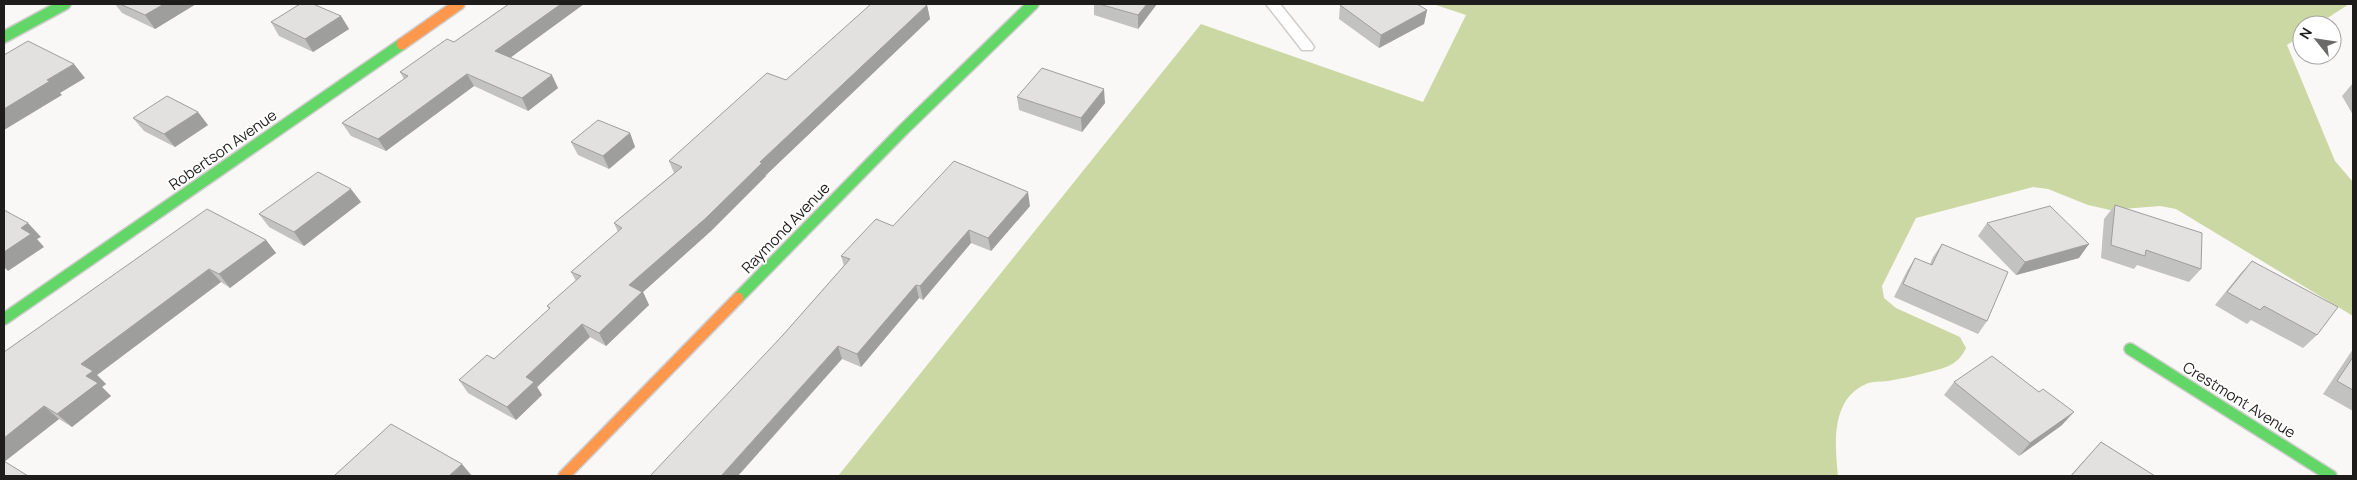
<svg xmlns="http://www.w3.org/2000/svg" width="2357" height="480" font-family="Manrope,sans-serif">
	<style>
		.forest { fill: #cbd8a3 }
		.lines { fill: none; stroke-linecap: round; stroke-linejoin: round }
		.lane-casing { stroke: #cfcdcc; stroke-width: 3 }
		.fast-casing { stroke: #cfcdcc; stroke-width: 14 }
		.slow-casing { stroke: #cfcdcc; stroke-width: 14 }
		.lane { fill: #fefefe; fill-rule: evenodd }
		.fast { stroke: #63d668; stroke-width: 11 }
		.slow { stroke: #ff974d; stroke-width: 11 }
		.wall { fill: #c2c2c0 }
		.shaded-wall { fill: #9e9e9c }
		.building { fill: #e2e1df; stroke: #9e9e9c }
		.labels { text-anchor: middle; stroke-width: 4; stroke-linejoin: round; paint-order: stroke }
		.street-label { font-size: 15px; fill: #1e1d1c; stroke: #fff }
	</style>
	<rect width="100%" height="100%" fill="#faf8f6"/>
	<!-- forest -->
	<path class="forest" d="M 1433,4 L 2349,4 L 2317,25 L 2302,25 L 2302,35 L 2287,45 L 2335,161 L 2353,182 L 2353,316 L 2176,209 L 2160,206 L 2110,210 L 2088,205 L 2048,189 L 2033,187 L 1916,218 L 1882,286 L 1884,298 L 1896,308 L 1960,337 L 1966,348 C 1959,363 1949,367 1933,371 C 1919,375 1904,378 1888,381 C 1881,382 1872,381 1866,384 C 1830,400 1835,445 1838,476 L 838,476 L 1201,24 L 1423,102 L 1466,15 Z"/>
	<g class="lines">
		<defs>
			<polygon id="lane" points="1266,4 1280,4 1312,44 1314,47 1312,50 1302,50"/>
			<g id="fast">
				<polyline points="4,37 65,4"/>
				<polyline points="738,298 904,129 1033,4"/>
				<polyline points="4,319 402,44"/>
				<polyline points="2130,349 2331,476"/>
			</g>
			<g id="slow">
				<polyline points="402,44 459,4"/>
				<polyline points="564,476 738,298"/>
			</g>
		</defs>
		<!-- lane casing -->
		<use href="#lane" class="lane-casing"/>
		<!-- fast casing -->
		<use href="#fast" class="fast-casing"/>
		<!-- slow casing -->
		<use href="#slow" class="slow-casing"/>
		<!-- lane -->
		<use href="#lane" class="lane"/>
		<!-- fast -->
		<use href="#fast" class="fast"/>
		<!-- slow -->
		<use href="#slow" class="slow"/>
	</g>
	<!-- wall -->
	<g class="wall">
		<polygon points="115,4 196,4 155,29 122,13"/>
		<polygon points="509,4 584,4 510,57 558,88 528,111 474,86 386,151 351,136 342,123 404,79 400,72 454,42"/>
		<polygon points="1094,4 1157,4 1138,29 1094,15"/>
		<polygon points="927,5 930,19 766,175 766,176 711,231 643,292 649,305 606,346 590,337 537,387 542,395 516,420 468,393 459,380 494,359 549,309 547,306 576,281 571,272 618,232 614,223 674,173 669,161 786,80"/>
		<polygon points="1340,5 1427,10 1424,24 1379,48 1339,19"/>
		<polygon points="341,16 349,29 313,52 279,36 271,22"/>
		<polygon points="2353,83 2353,115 2342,96"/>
		<polygon points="1017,97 1105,103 1082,132 1019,110"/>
		<polygon points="133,118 208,125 175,147 144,131"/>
		<polygon points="630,133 635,147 609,169 578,155 571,142"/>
		<polygon points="361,202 304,246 269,227 259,214"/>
		<polygon points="2115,205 2201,269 2189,282 2137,265 2134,269 2101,258 2104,219"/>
		<polygon points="1030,206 991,251 971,243 923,300 919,298 861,367 842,359 783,335 844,266 841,256 893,226"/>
		<polygon points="1987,223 2079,258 2016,275 1978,236"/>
		<polygon points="266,240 276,253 230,288 221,282 97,375 106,384 102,387 111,396 72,427 59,419 4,462 4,476 4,352"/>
		<polygon points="1942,244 1987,321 1978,334 1894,297 1907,271 1915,258 1930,264 1933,257"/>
		<polygon points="2252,261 2317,335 2303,348 2251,320 2247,324 2215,305 2240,274"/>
		<polygon points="2353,349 2353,411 2323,394"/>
		<polygon points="1954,382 2039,392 2062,425 2019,456 1944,395"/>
		<polygon points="2101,442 2155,476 2070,476"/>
	</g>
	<!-- shaded-wall -->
	<g class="shaded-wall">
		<polygon points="164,4 196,4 155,29 145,15"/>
		<polygon points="561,4 584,4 502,64 495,51"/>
		<polygon points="1147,4 1157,4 1138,29 1138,15"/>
		<polygon points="927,5 930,19 766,175 766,176 711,231 643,292 649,305 606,346 599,333 629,285"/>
		<polygon points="1427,10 1424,24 1379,48 1381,35"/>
		<polygon points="341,16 349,29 313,52 305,39"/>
		<polygon points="74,64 85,78 60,93 62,95 4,130 4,109 47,80"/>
		<polygon points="467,74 474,86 386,151 378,139"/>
		<polygon points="552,75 558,88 528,111 522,98"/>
		<polygon points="1104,89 1105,103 1082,132 1081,118"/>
		<polygon points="198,112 208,125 175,147 164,134"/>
		<polygon points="630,133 635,147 609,169 603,156"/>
		<polygon points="351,189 361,202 304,246 294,232"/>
		<polygon points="1028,192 1030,206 991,251 988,238"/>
		<polygon points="28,223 41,237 37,239 44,247 8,271 4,267 4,252 21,228"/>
		<polygon points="969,230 971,243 923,300 920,286"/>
		<polygon points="266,240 276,253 230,288 219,274"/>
		<polygon points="2089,244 2079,258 2016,275 2025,262"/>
		<polygon points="209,269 221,282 97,375 106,384 102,387 111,396 72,427 57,414 86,376 81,364"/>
		<polygon points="916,285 919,298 861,367 857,354"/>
		<polygon points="582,324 590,337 537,387 542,395 516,420 507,407 526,377"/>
		<polygon points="838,346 842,359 738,476 721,476"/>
		<polygon points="44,406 59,419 4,462 4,438"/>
		<polygon points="2074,412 2062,425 2019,456 2030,443"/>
		<polygon points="462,464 472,476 449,476"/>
	</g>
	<!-- building -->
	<g class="building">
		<polygon points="120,4 164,4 145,15"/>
		<polygon points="300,4 313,4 341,16 305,39 271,22"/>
		<polygon points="509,4 561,4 495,51 552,75 522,98 467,74 378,139 342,123 408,76 400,72 447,39 454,42"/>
		<polygon points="871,4 923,4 927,5 760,162 762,163 706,218 629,285 642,292 599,333 582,324 526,377 534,382 507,407 459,380 487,355 494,359 550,308 547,306 581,276 571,272 622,228 614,223 682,167 669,161 767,73 786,80"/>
		<polygon points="1099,4 1147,4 1138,15"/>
		<polygon points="1343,4 1417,4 1427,10 1381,35 1340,5"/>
		<polygon points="28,41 74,64 47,80 50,81 4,109 4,55"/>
		<polygon points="1042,68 1104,89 1081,118 1017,97"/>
		<polygon points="167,96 198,112 164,134 133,118"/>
		<polygon points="598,120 630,133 603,156 571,142"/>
		<polygon points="954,161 1028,192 988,238 969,230 920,286 916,285 857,354 838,346 721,476 650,476 783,335 850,259 841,256 876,219 893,226"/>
		<polygon points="318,172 351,189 294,232 259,214"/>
		<polygon points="2115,205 2202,233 2201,269 2146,250 2145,256 2111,245"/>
		<polygon points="2050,206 2089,244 2025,262 1987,223"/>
		<polygon points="207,209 266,240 219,274 209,269 81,364 93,371 86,376 98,383 57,414 44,406 4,438 4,352"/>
		<polygon points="4,210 28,223 21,228 31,234 4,252"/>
		<polygon points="1942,244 2008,272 1987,321 1903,284 1915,258 1932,265"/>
		<polygon points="2252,261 2338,307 2317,335 2264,306 2260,310 2227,292"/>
		<polygon points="1992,356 2039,392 2043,389 2074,412 2030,443 1954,382"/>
		<polygon points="2353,357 2353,390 2337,381"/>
		<polygon points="391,424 462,464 449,476 338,476 335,475"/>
		<polygon points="2101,442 2155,476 2071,476"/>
		<polygon points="4,461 28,476 4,476"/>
	</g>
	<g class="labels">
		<!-- street labels -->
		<g class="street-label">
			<text transform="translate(223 150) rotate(-35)" y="5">Robertson Avenue</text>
			<text transform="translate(786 228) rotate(-46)" y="5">Raymond Avenue</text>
			<text transform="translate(2239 400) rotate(32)" y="5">Crestmont Avenue</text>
		</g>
	</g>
	<!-- border -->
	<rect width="2357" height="480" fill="none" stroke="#1e1d1c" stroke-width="10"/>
	<!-- north arrow -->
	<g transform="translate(2317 40) rotate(300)"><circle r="24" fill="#ffffff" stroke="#a5a5a4"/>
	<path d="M0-4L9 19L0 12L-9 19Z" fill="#6b6a68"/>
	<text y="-8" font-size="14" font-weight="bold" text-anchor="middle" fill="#1e1d1c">N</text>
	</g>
</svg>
